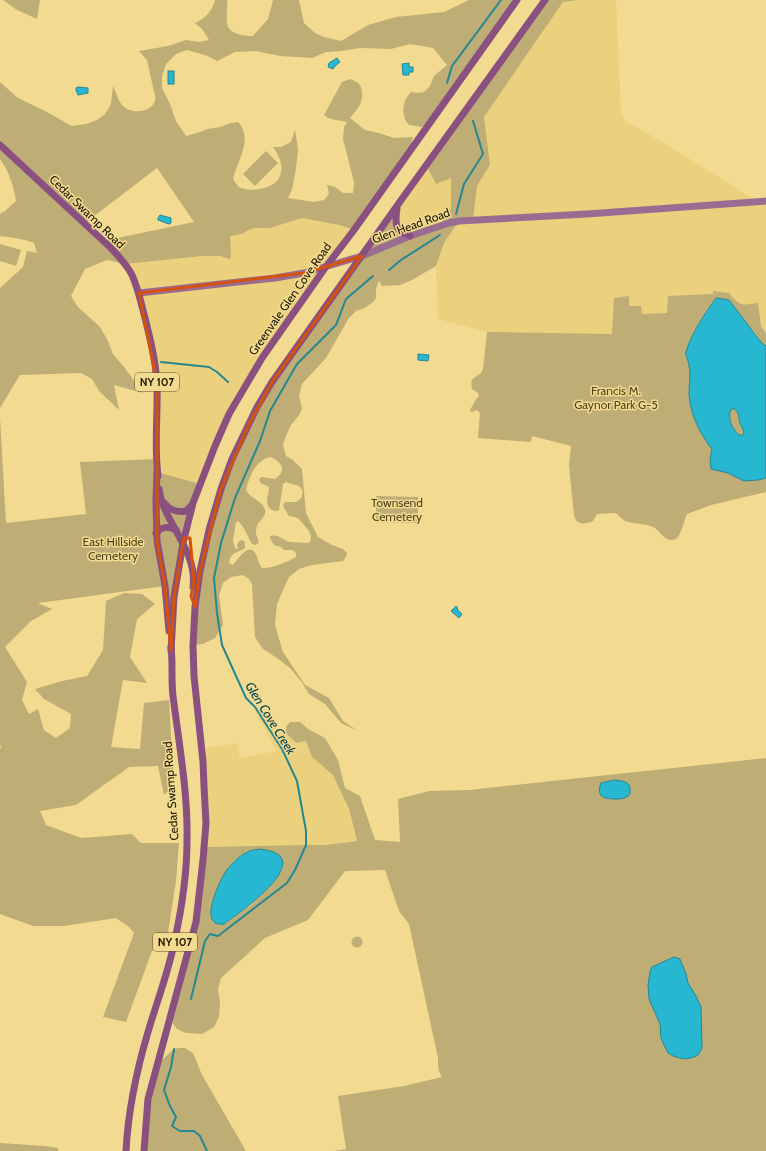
<svg xmlns="http://www.w3.org/2000/svg" width="766" height="1151" font-family="Cabin,sans-serif">
	<style>
		.built { fill: #ebd17d }
		.green { fill: #bead75; fill-rule: evenodd }
		.water { fill: #27b7d0; stroke: #258792; fill-rule: evenodd }
		.lines { fill: none; stroke-linecap: round; stroke-linejoin: round }
		.stream { stroke: #258792; stroke-width: 2 }
		.secondary { stroke: #9b6c92; stroke-width: 7 }
		.primary { stroke: #8a5180; stroke-width: 7 }
		.marked { fill: none; stroke: #d4520b; stroke-width: 3; stroke-linejoin: round }
		.labels { text-anchor: middle; stroke-width: 3; stroke-linejoin: round; paint-order: stroke }
		.shield { fill: #f2db90; stroke: #5e522b; stroke-width: 1 }
		.shield-label { font-size: 11px; font-weight: bold; fill: #1f1700 }
		.street-label { font-size: 12px; fill: #1f1700; stroke: #f2db90 }
		.park-label { font-size: 12px; fill: #4f441c; stroke: #f2db90 }
		.water-label { font-size: 13px; font-style: italic; fill: #003f4a; stroke: #f2db90 }
	</style>
	<rect width="100%" height="100%" fill="#f2db90"/>
	<!-- built -->
	<g class="built">
		<polygon points="578,0 616,0 621,113 625,121 661,141 738,189 757,202 766,201 766,333 761,326 758,304 742,305 736,301 729,293 713,291 713,294 668,296 667,313 642,314 612,334 487,332 438,319 436,266 444,243 459,221 473,220 477,186 490,165 484,117 563,2"/>
		<polygon points="426,165 451,178 451,209 444,225 410,236 396,221 396,213"/>
		<polygon points="302,218 339,225 354,230 238,399 200,484 157,472 157,399 147,327 125,264 202,256 220,256 227,258 230,236 232,235 242,234 247,231 254,228 270,228"/>
		<polygon points="266,716 271,722 278,728 286,733 296,743 306,741 312,757 333,775 349,809 357,841 326,845 206,847 202,749 237,743 240,758 277,751 258,717"/>
	</g>
	<!-- green -->
	<g class="green">
		<polygon points="3,0 40,0 37,19 17,10"/>
		<path d="M 215,0 L 227,0 C 228,7 226,15 227,23 C 228,34 244,36 253,36 L 268,19 L 273,0 L 299,0 L 304,23 L 315,33 L 324,37 L 341,41 L 368,25 L 396,17 L 444,12 L 469,0 L 516,0 L 425,125 L 421,127 L 409,125 L 405,120 L 403,110 L 405,100 L 411,92 L 418,93 L 424,92 L 430,86 L 434,76 L 447,65 L 433,48 L 410,44 L 391,49 L 360,48 L 341,51 L 326,52 L 312,58 L 280,56 L 256,51 L 235,52 L 217,61 L 208,56 L 187,50 L 176,54 L 166,64 L 162,76 L 162,88 L 170,104 L 176,121 L 186,136 L 197,133 L 208,129 L 220,127 L 231,123 L 238,122 C 254,139 237,161 233,179 C 235,182 237,185 239,187 C 249,193 276,189 280,176 C 284,165 279,156 273,147 L 281,147 L 291,142 L 295,130 L 298,149 L 296,169 L 292,190 L 288,198 L 314,202 L 324,200 L 329,194 L 327,185 L 335,187 L 343,193 L 353,193 L 354,182 L 343,139 L 344,127 L 347,122 C 339,120 329,120 324,115 L 342,82 L 350,79 C 358,82 361,84 362,92 C 363,105 357,109 350,118 L 365,130 L 379,133 L 394,138 L 413,137 L 411,144 L 352,229 L 339,225 L 302,218 L 270,228 L 254,228 L 247,231 L 242,234 L 230,236 L 231,255 L 231,258 L 229,259 L 220,256 L 202,256 L 125,264 L 107,260 L 85,269 L 71,296 L 78,307 L 100,327 L 108,341 L 113,354 L 124,367 L 143,393 L 114,385 L 119,410 L 99,391 L 92,379 L 81,373 L 20,375 L 0,408 L 0,288 L 23,267 L 27,251 L 37,253 L 34,243 C 23,239 12,237 0,236 L 0,214 L 5,211 L 16,201 C 14,187 9,171 0,159 L 0,82 L 18,98 L 45,111 L 72,126 L 86,124 L 97,120 L 105,114 L 111,104 L 113,86 C 116,92 118,101 123,106 C 134,117 162,110 154,92 L 147,60 L 139,51 L 168,46 L 186,40 L 199,42 L 209,40 L 202,29 L 195,23 C 205,19 212,11 215,0 ZM 157,168 L 194,222 L 103,241 L 85,223 Z"/>
		<path d="M 545,0 L 578,0 L 563,2 L 484,117 L 490,165 L 477,186 L 473,220 L 459,221 L 444,243 L 436,266 L 412,280 L 400,285 L 382,286 L 379,281 L 376,289 L 376,298 L 373,302 L 365,308 L 356,311 L 349,318 L 326,358 L 302,384 L 299,396 L 302,408 L 300,414 L 291,425 L 286,436 L 283,445 L 286,456 L 293,460 L 302,469 L 306,513 L 318,537 L 332,545 L 343,549 L 347,553 L 346,557 L 343,561 L 312,565 L 299,569 L 289,577 L 277,604 L 275,625 L 283,652 L 305,685 L 329,698 L 343,721 L 358,731 L 341,723 L 325,704 L 309,694 L 301,681 L 290,668 L 277,658 L 263,649 L 255,637 L 252,584 L 249,579 L 243,575 L 231,577 L 223,583 L 219,595 L 223,625 L 215,638 L 203,644 L 192,645 L 194,616 L 219,492 L 257,407 L 398,205 L 396,221 L 404,234 L 444,225 L 441,212 L 451,209 L 451,178 L 436,184 L 426,165 ZM 271,457 C 281,462 288,470 275,479 L 262,477 L 259,479 C 260,485 265,484 269,487 C 269,492 267,496 267,501 C 267,508 273,513 279,510 L 283,484 L 286,482 L 299,486 L 303,491 C 301,504 295,502 285,502 L 283,506 L 289,516 L 298,518 L 309,531 L 311,537 L 310,542 L 307,543 C 305,543 291,542 290,542 C 282,540 279,534 270,536 L 270,538 L 274,545 L 281,547 L 284,550 L 293,550 L 296,553 L 296,557 C 288,562 271,569 262,568 C 257,562 259,558 255,553 C 248,542 237,561 233,565 L 229,563 C 231,551 237,554 245,548 L 245,542 L 242,540 L 239,541 L 237,545 L 238,549 L 235,548 L 233,541 L 236,522 L 238,521 C 246,529 247,536 252,544 L 256,545 L 259,542 C 258,538 255,534 256,530 C 257,519 269,518 264,507 C 261,501 250,498 246,490 C 249,477 256,459 271,457 Z"/>
		<polygon points="266,151 278,163 255,186 243,174"/>
		<polygon points="0,244 21,250 16,266 0,261"/>
		<path d="M 713,291 L 729,293 C 740,307 742,305 758,303 L 761,326 L 766,333 L 766,346 L 761,342 L 754,331 L 716,298 C 704,313 691,333 686,352 C 685,356 689,361 689,366 C 691,375 689,385 689,394 C 690,414 700,434 713,449 L 710,459 L 711,469 L 728,473 L 744,481 L 758,480 L 766,478 L 766,492 L 711,505 L 687,514 C 684,520 681,536 676,539 C 665,544 660,530 653,527 C 644,523 634,524 625,521 C 622,519 619,516 616,513 L 597,514 L 593,521 C 585,525 576,525 574,515 L 569,466 L 571,446 L 532,436 L 531,442 L 478,438 L 480,413 L 477,410 L 472,412 L 470,410 L 476,399 L 479,396 L 478,393 L 472,389 C 470,378 473,379 481,373 L 483,369 L 487,332 L 612,334 L 614,298 L 629,296 L 629,306 L 641,306 L 642,314 L 667,313 L 668,296 L 713,294 Z"/>
		<path d="M 731,408 L 735,409 L 738,413 L 740,423 L 744,432 L 743,435 L 739,435 C 731,428 727,419 731,408 Z"/>
		<polygon points="0,418 6,523 86,514 80,462 157,459 157,472 200,484 192,503 170,625 165,586 38,603 52,609 31,621 5,647 27,682 22,700 29,714 38,709 44,730 56,738 70,728 71,714 44,699 35,689 62,681 87,676 103,650 106,601 124,593 142,594 155,604 137,619 130,657 147,683 123,680 111,747 140,749 144,703 169,700 174,785 164,795 158,766 129,767 76,805 40,811 46,825 81,838 132,834 141,843 179,843 176,881 166,946 152,951 126,1022 103,1017 134,933 129,927 116,918 64,926 33,926 0,914 0,750 1,746 0,745"/>
		<polygon points="376,496 418,497 418,523 376,522"/>
		<path d="M 290,722 L 300,722 L 308,729 L 325,738 L 338,760 L 345,788 L 360,796 L 375,840 L 400,842 L 398,799 L 429,791 L 469,790 L 766,758 L 766,1151 L 334,1151 L 346,1149 L 338,1096 L 404,1086 L 442,1077 C 438,1071 438,1066 438,1058 L 409,924 L 399,911 L 385,870 L 345,871 L 308,920 L 265,938 L 221,978 L 218,989 L 220,1002 L 219,1017 L 214,1027 L 202,1034 L 186,1033 L 177,1029 L 173,1024 L 171,1015 L 196,922 L 206,847 L 306,845 L 326,845 L 357,841 L 349,809 L 333,775 L 312,757 L 306,741 L 296,743 L 286,733 L 286,727 ZM 259,849 L 270,851 L 280,856 L 283,867 L 280,873 L 268,888 L 252,904 L 224,924 L 213,922 C 204,904 229,860 247,851 C 250,850 255,850 259,849 Z"/>
		<circle cx="357" cy="942" r="5.5"/>
		<polygon points="179,1048 185,1048 193,1053 202,1075 246,1151 146,1151 151,1099 162,1060 174,1049"/>
		<polygon points="0,1143 46,1146 58,1148 58,1151 0,1151"/>
	</g>
	<!-- water -->
	<g class="water">
		<polygon points="337,58 340,62 335,66 333,69 328,67 329,63"/>
		<polygon points="409,63 409,67 413,67 413,72 409,72 409,75 403,75 402,64"/>
		<rect x="168" y="71" width="6" height="13"/>
		<polygon points="78,87 88,88 88,93 78,95 76,90 76,88"/>
		<polygon points="160,215 171,218 171,223 169,224 158,220 158,218"/>
		<path d="M 716,298 L 729,300 L 761,342 L 766,346 L 766,478 L 758,480 L 744,481 L 728,473 L 711,469 L 710,459 L 712,449 C 700,434 690,414 689,394 C 689,385 691,375 689,366 C 689,361 685,356 686,352 C 691,334 705,313 716,298 ZM 731,409 L 735,409 L 738,413 L 740,423 L 744,432 L 743,435 L 739,435 C 732,428 727,419 731,409 Z"/>
		<polygon points="418,354 429,355 428,361 418,360"/>
		<polygon points="456,606 458,608 457,609 462,614 459,618 451,611"/>
		<path d="M 614,780 C 622,781 631,781 630,791 C 630,794 630,795 628,796 C 624,799 619,799 615,799 C 603,799 596,796 601,783 Z"/>
		<path d="M 259,849 C 266,850 274,851 279,855 C 299,872 235,916 224,924 C 197,928 219,882 226,871 C 230,866 241,854 247,852 C 250,850 255,850 259,849 Z"/>
		<polygon points="674,957 680,959 686,974 688,983 696,996 701,1007 702,1048 698,1055 694,1057 686,1059 680,1058 673,1056 668,1053 664,1045 661,1038 660,1024 649,999 648,985 650,971 652,967"/>
	</g>
	<g class="lines">
		<!-- stream -->
		<g class="stream">
			<polyline points="447,83 452,66 501,0"/>
			<polyline points="456,214 464,184 483,154 473,121"/>
			<polyline points="389,270 401,260 440,235"/>
			<polyline points="161,362 209,367 217,372 228,382"/>
			<polyline points="191,999 205,941 210,934 218,936 287,883 295,870 306,845 306,831 297,781 282,749 255,707 246,698 222,645 217,613 214,578 221,543 235,498 260,441 270,411 297,364 336,325 346,299 373,276"/>
			<polyline points="174,1049 171,1067 164,1090 170,1106 176,1117 172,1126 180,1131 194,1131 200,1136 207,1151"/>
		</g>
		<!-- secondary -->
		<polyline class="secondary" points="139,293 275,278 304,273 362,256 410,236 449,223 459,221 587,214 766,201"/>
		<!-- primary -->
		<g class="primary">
			<path d="M 0,145 L 111,248 C 119,257 127,265 132,275 C 137,286 140,298 143,310 C 149,334 156,360 157,385 C 158,415 154,446 158,476"/>
			<path d="M 397,208 C 395,222 394,231 410,236"/>
			<polyline points="157,472 156,501 157,541 165,586 169,631"/>
			<path d="M 159,489 C 163,522 198,551 193,587"/>
			<path d="M 164,503 C 170,510 176,513 186,511 L 192,505"/>
			<path d="M 156,533 C 162,526 168,526 176,530"/>
			<polyline points="171,651 174,597 183,543 193,503 215,446 229,414 262,358 325,268 354,230 517,0"/>
			<path d="M 126,1151 C 128,1113 137,1069 148,1032 C 157,1001 169,971 175,939 C 182,907 187,873 187,840 C 188,792 179,744 173,696 C 171,679 173,663 171,647"/>
			<polyline points="144,1151 148,1099 196,922 203,860 206,823 204,786 203,762 194,676 193,646 195,607 200,571 209,530 221,489 232,459 257,407 272,382 404,196 545,0"/>
		</g>
	</g>
	<!-- marked area -->
	<path class="marked" d="M 362,256 L 272,382 L 248,426 L 221,489 L 200,571 L 195,607 L 191,596 L 194,582 L 190,538 L 184,538 L 174,597 L 171,651 L 165,586 L 157,541 L 157,383 L 139,293 L 304,273 Z"/>
	<g class="labels">
		<!-- shield labels -->
		<g class="shield">
			<rect x="135" y="373" width="44" height="18" rx="3"/>
			<rect x="153" y="933" width="44" height="18" rx="3"/>
		</g>
		<g class="shield-label">
			<text x="157" y="386">NY 107</text>
			<text x="175" y="946">NY 107</text>
		</g>
		<!-- street labels -->
		<g class="street-label">
			<text transform="translate(87 212) rotate(44)" y="4">Cedar Swamp Road</text>
			<text transform="translate(411 226) rotate(-20)" y="4">Glen Head Road</text>
			<text transform="translate(290 299) rotate(-55)" y="4">Greenvale Glen Cove Road</text>
			<text transform="translate(171 791) rotate(-94)" y="4">Cedar Swamp Road</text>
		</g>
		<!-- park labels -->
		<g class="park-label">
			<text x="616" y="395">Francis M.<tspan x="616" dy="14">Gaynor Park G-5</tspan></text>
			<text x="397" y="507">Townsend<tspan x="397" dy="14">Cemetery</tspan></text>
			<text x="113" y="546">East Hillside<tspan x="113" dy="14">Cemetery</tspan></text>
		</g>
		<!-- water labels -->
		<g class="water-label">
			<text transform="translate(271 718) rotate(58)" y="5">Glen Cove Creek</text>
		</g>
	</g>
</svg>
